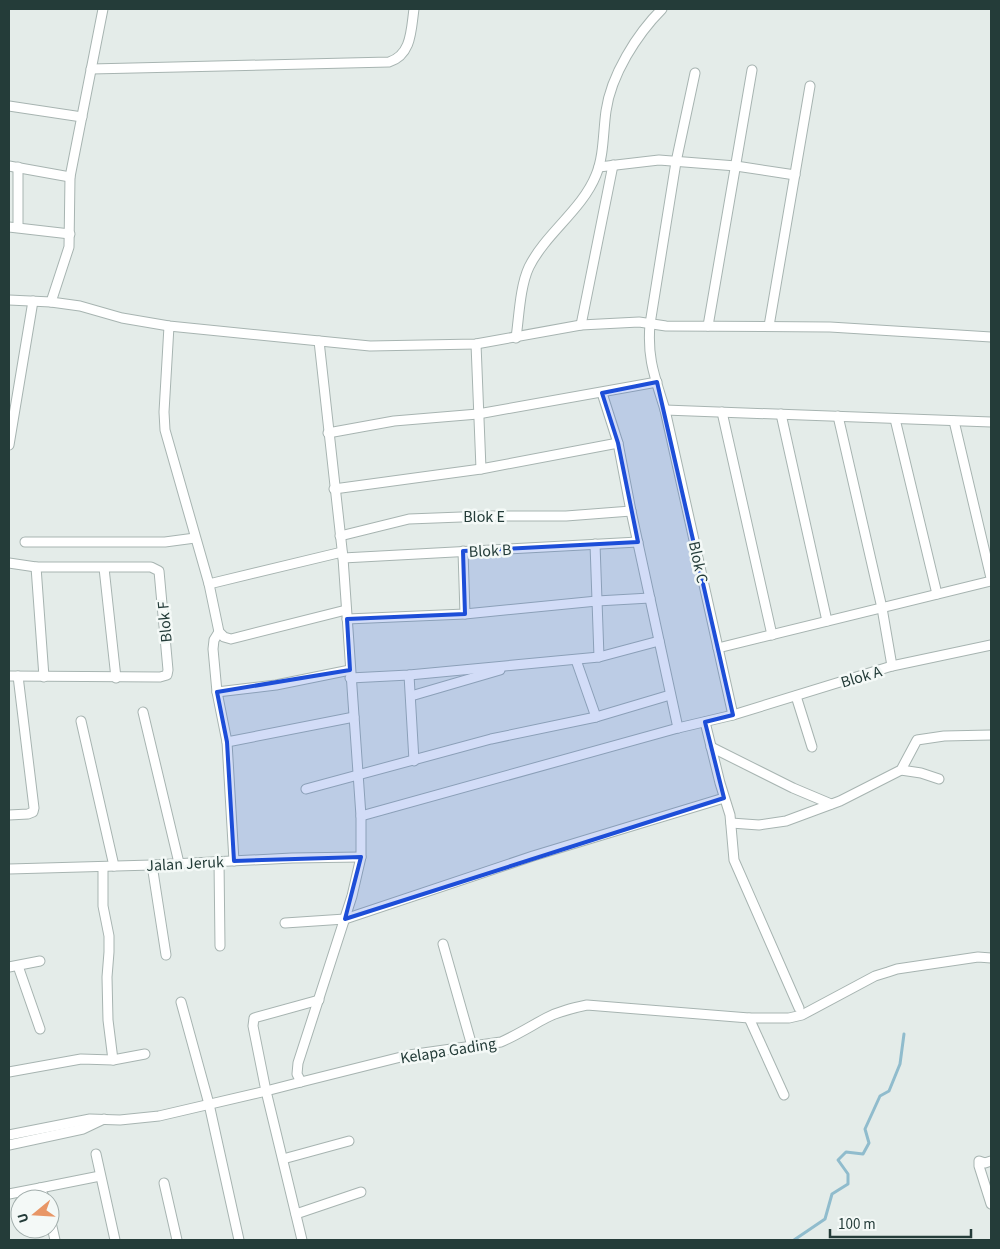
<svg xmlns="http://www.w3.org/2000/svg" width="1000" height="1249" font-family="'Source Sans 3',sans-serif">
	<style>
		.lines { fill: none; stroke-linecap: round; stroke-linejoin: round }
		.stream { stroke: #90bccd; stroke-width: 3 }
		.minor-casing { stroke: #a7b4b1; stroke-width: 11 }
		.minor { stroke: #fff; stroke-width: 9 }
		.marked { fill: #1d4ed8; fill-opacity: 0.2; stroke: #1d4ed8; stroke-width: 4; stroke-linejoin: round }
		.labels { text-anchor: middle; stroke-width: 5; stroke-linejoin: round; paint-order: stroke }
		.street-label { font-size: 16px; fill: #243c39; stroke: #f4f9f7 }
	</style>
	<rect width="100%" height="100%" fill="#e4ece9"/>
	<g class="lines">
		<!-- stream -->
		<polyline class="stream" points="794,1240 825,1219 832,1194 848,1184 848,1174 838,1160 846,1152 863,1154 869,1143 865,1129 880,1096 889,1091 900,1064 904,1034"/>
		<defs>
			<g id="minor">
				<path d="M 91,69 L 389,62 C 412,55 411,29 414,9"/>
				<path d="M 695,73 L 676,162 L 650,324 C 647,359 655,377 665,410 L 733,715"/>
				<polyline points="9,106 82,117"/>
				<polyline points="9,166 70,177"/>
				<polyline points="599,167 659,160 736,166 795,175"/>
				<polyline points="9,227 70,234"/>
				<polyline points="18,227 18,167"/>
				<polyline points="9,300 51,302 80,306 122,318 169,326 370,346 476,344 581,325 639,322 666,326 830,327 991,337"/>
				<polyline points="51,302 69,247 70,177 103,9"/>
				<polyline points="581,325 613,165"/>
				<polyline points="169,326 164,412 165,430 209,584 219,632 224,637 231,639 346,610"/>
				<polyline points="708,326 752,70"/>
				<polyline points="769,326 810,86"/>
				<path d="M 516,338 C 519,317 520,286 529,267 C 546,233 582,210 596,175 C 604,156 603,132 606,111 C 611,75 637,34 662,9"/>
				<path d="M 319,341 L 343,558 L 361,816 L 361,857 L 352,896 L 298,1063 L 297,1074 L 301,1082 L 409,1055 L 501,1042 C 517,1035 531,1026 546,1018 C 559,1011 573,1008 587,1005 L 749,1018 L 789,1018 L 802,1015 L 875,976 L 888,972 L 897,969 L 978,957 L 991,958"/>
				<polyline points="476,344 481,469"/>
				<polyline points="602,393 618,443 631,511 678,728"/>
				<polyline points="665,410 991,422"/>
				<polyline points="722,412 772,635"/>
				<polyline points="781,414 827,621"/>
				<polyline points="838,416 882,608 892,666"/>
				<polyline points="895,419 937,594"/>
				<polyline points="954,421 991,578"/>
				<polyline points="328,433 394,421 478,414 657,382"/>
				<polyline points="9,445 33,301"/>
				<polyline points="334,489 481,469 618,443"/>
				<polyline points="340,536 409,519 487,516 566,516 631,511"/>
				<polyline points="25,542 165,542 195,538"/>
				<polyline points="595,544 599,657"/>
				<polyline points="463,551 465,614"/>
				<polyline points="343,558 638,542"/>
				<polyline points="9,563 36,567 151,567 159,571 168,670 167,675 160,677 9,676"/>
				<polyline points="36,567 44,677"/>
				<polyline points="104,568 116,678"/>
				<polyline points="209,584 342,552"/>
				<polyline points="347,619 465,614 597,601 650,598"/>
				<polyline points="219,632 214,640 213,649 217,692 227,742 234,861"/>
				<polyline points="718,648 991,581"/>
				<polyline points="576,660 596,717"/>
				<polyline points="409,675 414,761"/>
				<polyline points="350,678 409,675 599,657 659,641"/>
				<polyline points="217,692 276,685 350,670"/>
				<polyline points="411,696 500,670"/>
				<polyline points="796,696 812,747"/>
				<polyline points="143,712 179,863"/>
				<polyline points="81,721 114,866"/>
				<polyline points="705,722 720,783 730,815 734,860 799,1008"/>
				<polyline points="227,742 354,717"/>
				<polyline points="711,747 793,788 831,804"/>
				<polyline points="901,770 921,773 939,779"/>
				<polyline points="306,789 491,739 596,717 670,695"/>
				<polyline points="9,815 28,814 33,812 34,808 18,676"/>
				<polyline points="361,816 678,728 733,715 892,666 991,645"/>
				<polyline points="731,823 759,825 786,821 840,801 901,770 917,740 944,736 991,735"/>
				<polyline points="219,861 220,946"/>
				<polyline points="152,865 166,955"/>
				<polyline points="103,867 103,906 109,936 109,952 107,977 108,1020 113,1060"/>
				<polyline points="9,869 152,865 292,858 361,857"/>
				<polyline points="285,923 345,919 533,856 724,798"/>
				<polyline points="443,944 472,1046"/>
				<polyline points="18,966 40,1029"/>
				<polyline points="9,967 40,961"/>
				<polyline points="181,1002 209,1104 239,1240"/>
				<polyline points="749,1018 784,1095"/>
				<polyline points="9,1072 81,1059 113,1060 145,1054"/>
				<polyline points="301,1082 266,1091 302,1240"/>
				<polyline points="9,1135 90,1119 120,1120 159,1116 266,1091 253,1026 254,1018 319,1000"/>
				<polyline points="9,1145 83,1129 104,1119"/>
				<polyline points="96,1154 115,1240"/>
				<polyline points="283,1159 349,1141"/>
				<polyline points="991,1161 985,1163 979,1161 979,1166 991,1204"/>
				<polyline points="164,1183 177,1240"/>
				<polyline points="40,1188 100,1176"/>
				<polyline points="9,1194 40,1188 45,1199"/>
				<polyline points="296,1214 361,1192"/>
				<polyline points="50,1218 55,1240"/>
			</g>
		</defs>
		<!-- minor casing -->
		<use href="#minor" class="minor-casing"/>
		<!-- minor -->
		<use href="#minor" class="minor"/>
	</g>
	<!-- marked area -->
	<path class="marked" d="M 657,382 L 733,715 L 705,722 L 724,798 L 345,919 L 361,857 L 234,861 L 227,742 L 217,692 L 350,670 L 347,619 L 465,614 L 463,551 L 638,542 L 618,443 L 602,393 Z"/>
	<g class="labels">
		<!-- street labels -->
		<g class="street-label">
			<text x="484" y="522">Blok E</text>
			<text transform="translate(490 550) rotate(-3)" y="6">Blok B</text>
			<text transform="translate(699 562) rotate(78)" y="6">Blok C</text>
			<text transform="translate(164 622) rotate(-95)" y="6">Blok F</text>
			<text transform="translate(861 676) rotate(-17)" y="6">Blok A</text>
			<text transform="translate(185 863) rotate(-3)" y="6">Jalan Jeruk</text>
			<text transform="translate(448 1050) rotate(-9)" y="6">Kelapa Gading</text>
		</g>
	</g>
	<!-- border -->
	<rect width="1000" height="1249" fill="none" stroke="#243c39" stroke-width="20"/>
	<!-- north arrow -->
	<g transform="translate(35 1214) rotate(252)"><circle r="24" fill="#f4f9f7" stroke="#a1adab"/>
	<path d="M0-4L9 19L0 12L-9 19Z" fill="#e89666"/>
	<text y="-8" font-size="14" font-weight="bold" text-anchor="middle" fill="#243c39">U</text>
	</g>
	<!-- scale -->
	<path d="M830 1229v8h141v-8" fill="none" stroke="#243c39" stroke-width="2.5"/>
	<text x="838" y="1229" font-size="15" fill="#243c39" stroke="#f4f9f7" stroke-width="4" paint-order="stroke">100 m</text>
</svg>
